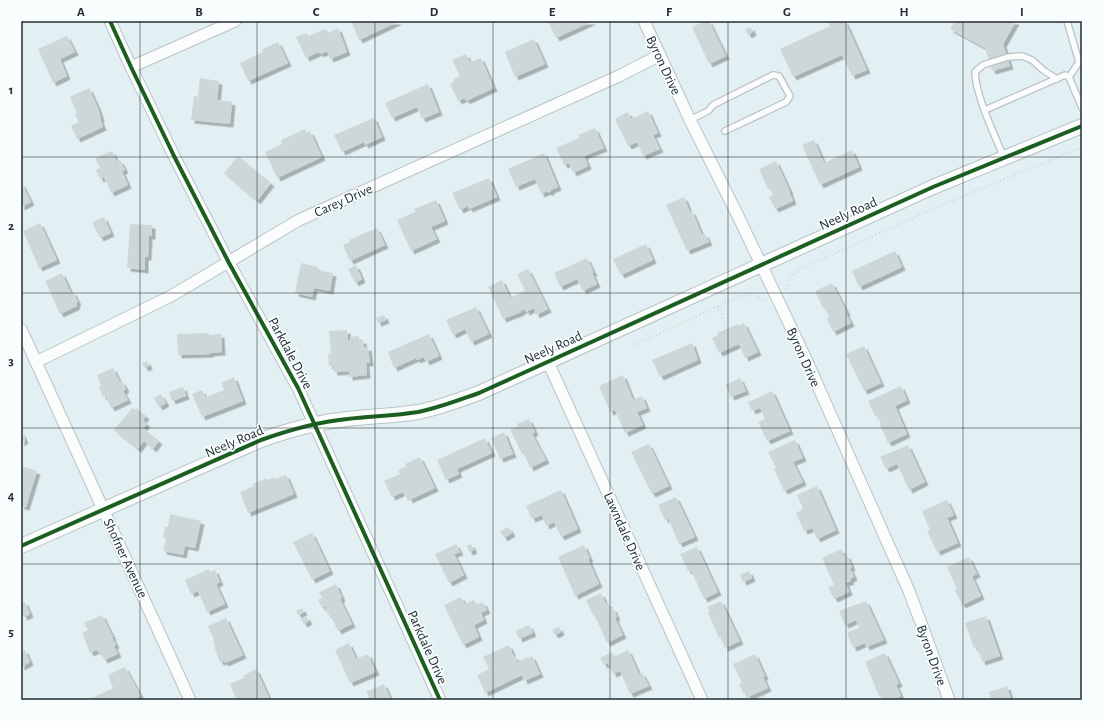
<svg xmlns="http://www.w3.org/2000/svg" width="1103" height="721" font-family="'Alegreya Sans',sans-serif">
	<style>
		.building { fill: #cdd7da; filter: url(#shadow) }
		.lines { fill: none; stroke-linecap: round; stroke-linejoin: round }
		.service-casing { stroke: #b9c3c6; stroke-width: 8 }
		.minor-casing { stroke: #b9c3c6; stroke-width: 13 }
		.tertiary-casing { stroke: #b9c3c6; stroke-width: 16 }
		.path { stroke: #d3d6d8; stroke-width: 2.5; stroke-dasharray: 1 3; stroke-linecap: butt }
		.service { stroke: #fbfdfd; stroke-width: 5.5 }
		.minor { stroke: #fbfdfd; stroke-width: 11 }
		.tertiary { stroke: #fbfdfd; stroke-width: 14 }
		.cycleway-casing { stroke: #f8fdfe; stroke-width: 6 }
		.cycleway { stroke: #1b5e20; stroke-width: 4 }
		.grid { fill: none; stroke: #242d30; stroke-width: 1; stroke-opacity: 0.55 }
		.labels { text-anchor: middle; stroke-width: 3.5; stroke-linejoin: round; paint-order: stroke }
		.street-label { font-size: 14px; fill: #242d30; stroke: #f8fdfe }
		.neatline { fill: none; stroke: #242d30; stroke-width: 1.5 }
		.grid-label { font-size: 13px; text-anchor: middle; font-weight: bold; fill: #242d30 }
	</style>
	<defs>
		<filter id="shadow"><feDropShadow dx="3.5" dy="3.5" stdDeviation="0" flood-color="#0004"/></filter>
	</defs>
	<rect width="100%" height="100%" fill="#e3f0f3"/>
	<!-- building -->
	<g class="building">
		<polygon points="351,21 399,21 359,40"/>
		<polygon points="548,21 593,21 556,38"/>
		<polygon points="705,21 709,21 726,56 709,64 692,27"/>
		<polygon points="827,21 845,21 867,70 852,76 842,55 793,77 780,49 830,26"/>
		<polygon points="955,21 1016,21 1003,44 1010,66 992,71 985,48 950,29"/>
		<polygon points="751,27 753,32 748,35 745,29"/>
		<polygon points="338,28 347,52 330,59 327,51 320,54 319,52 306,58 296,37 307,33 308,36 326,29 328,33"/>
		<polygon points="67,36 75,52 60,59 67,76 53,83 38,49"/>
		<polygon points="534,39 545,64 515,77 505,52"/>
		<polygon points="278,42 288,63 248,81 240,63 263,52 262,49"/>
		<polygon points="466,54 470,62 481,58 494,88 466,101 465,98 458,101 450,84 454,82 453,80 460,76 452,60"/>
		<polygon points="200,78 219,81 217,100 232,102 230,124 191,120 194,96 198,97"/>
		<polygon points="428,84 439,112 422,119 417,107 392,118 385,103"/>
		<polygon points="89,88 98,108 101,118 100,119 103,127 77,139 71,126 79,122 75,114 77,113 70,97"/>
		<polygon points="648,111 658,133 653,135 660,149 643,156 637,142 628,146 615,119 628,112 631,119"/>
		<polygon points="374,118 382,137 365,145 364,142 342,152 334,135"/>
		<polygon points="595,128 604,148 584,156 588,166 573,173 569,163 564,165 556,148 579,138 578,135"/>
		<polygon points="305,129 307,133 310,131 322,157 277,178 265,152 282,144 281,140"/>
		<polygon points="814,140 824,163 852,150 859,167 820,185 802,145"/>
		<polygon points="112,151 117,162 120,160 125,170 122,171 128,185 111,193 104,177 100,179 96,170 100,168 95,158"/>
		<polygon points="544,153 558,187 551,190 551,191 548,193 548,191 541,194 535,179 516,187 508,169"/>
		<polygon points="238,156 271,183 257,201 224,173"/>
		<polygon points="776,161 790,191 789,191 793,201 775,209 769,197 773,195 770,188 768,189 759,169"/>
		<polygon points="489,178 497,197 469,209 468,206 460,210 452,193"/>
		<polygon points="21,182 31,202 21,207"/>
		<polygon points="684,197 690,212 692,211 702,235 705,234 709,242 687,251 666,205"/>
		<polygon points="436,200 445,221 431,227 437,239 411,251 397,220 415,212 414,209"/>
		<polygon points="104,217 111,233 100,238 92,222"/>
		<polygon points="40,223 57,260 39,268 23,231"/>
		<polygon points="130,224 152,225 152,236 149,236 148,257 145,257 145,270 127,268"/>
		<polygon points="377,228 385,245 350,261 343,245 350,242 349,240"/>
		<polygon points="646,244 653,260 621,275 613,259"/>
		<polygon points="895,251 902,267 859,287 852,271"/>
		<polygon points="587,258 594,273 592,273 597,284 583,291 577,279 560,287 554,273"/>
		<polygon points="301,263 318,267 317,270 333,273 330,291 314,288 312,297 295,293"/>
		<polygon points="356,265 362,279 355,283 348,269"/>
		<polygon points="528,269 548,309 536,315 534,308 526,312 525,309 521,311 521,312 503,319 488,287 502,280 510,298 525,291 517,274"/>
		<polygon points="62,273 71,293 73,292 78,302 76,303 77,306 60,314 45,281"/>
		<polygon points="832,283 847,312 846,313 851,323 833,332 827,318 829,317 825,307 823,308 815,291"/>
		<polygon points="476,307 489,334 471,342 465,329 453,335 446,320"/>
		<polygon points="384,315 386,320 378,323 376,318"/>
		<polygon points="744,323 758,352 745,358 739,344 719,353 712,338 718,335 717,333 738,324 739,326"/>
		<polygon points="347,330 348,340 350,340 350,337 359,336 359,340 363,340 364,348 368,347 370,363 366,363 367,375 349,377 349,371 334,372 333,366 329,366 328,354 331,354 329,331"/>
		<polygon points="209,333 209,335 221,334 222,352 210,353 210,354 178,355 177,334"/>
		<polygon points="429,334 439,356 426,362 424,357 417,360 416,358 394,368 388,352"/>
		<polygon points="692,343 698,360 660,377 652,360"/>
		<polygon points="864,346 881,383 864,391 846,354"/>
		<polygon points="147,361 149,366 145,368 142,363"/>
		<polygon points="113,368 120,382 122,381 126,389 123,391 128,400 111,408 106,396 103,397 99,387 101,386 97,375"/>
		<polygon points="623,375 633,400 642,396 647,408 637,412 643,425 625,433 615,410 610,412 599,386"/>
		<polygon points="234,377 243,401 202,417 192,394 202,390 206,397 224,390 221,383"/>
		<polygon points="740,378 746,391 731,397 725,385"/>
		<polygon points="901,386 907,400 895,406 907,434 888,443 880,425 881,424 877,415 875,416 868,401"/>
		<polygon points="183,387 186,396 172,401 169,392"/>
		<polygon points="772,391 790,431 767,441 758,422 765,419 760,408 752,411 748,402"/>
		<polygon points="161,394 166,403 159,407 154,398"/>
		<polygon points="132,408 135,410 136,408 146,416 143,420 147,424 143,428 159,441 153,449 144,441 138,449 114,430"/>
		<polygon points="529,419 535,432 532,434 546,460 530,468 524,453 522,454 510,429 518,426 517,424"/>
		<polygon points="21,431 25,440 21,443"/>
		<polygon points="504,432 513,454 500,459 491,438"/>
		<polygon points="485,438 492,453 457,469 459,474 446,480 437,460"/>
		<polygon points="795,440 803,458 793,462 803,482 784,491 774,469 776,468 768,452"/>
		<polygon points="649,444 669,486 652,494 631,452"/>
		<polygon points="908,445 925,482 909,490 897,464 886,469 880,457"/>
		<polygon points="420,457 435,488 409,500 408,496 405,497 403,492 392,497 384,481 400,474 398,470 406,466 405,464"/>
		<polygon points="21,466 37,471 26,507 21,506"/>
		<polygon points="286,475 294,494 248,513 240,492 254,486 253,484 267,478 267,480 275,477 275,479"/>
		<polygon points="817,486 836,530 817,539 812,528 804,531 796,513 803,509 797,495"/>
		<polygon points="561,490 578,529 561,537 554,522 546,526 542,515 532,519 526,506"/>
		<polygon points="676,497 695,537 679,544 668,518 665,520 658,505"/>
		<polygon points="947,500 954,515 947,518 958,543 937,552 927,531 930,530 922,511"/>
		<polygon points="170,514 201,521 195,548 185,546 183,555 163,551 166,538 163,538 165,527 168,527"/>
		<polygon points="508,527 512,533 504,538 500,531"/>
		<polygon points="312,533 330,571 312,580 293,542"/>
		<polygon points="456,544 460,552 454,554 464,575 449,583 435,554"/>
		<polygon points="471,544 474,550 469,552 467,546"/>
		<polygon points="584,545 590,559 588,559 599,584 575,596 558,557"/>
		<polygon points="697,547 718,592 704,599 691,570 688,571 680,554"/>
		<polygon points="841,549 844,556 847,555 852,567 850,568 854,577 850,579 851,581 846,583 845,581 849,592 834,599 828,587 834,585 822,558"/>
		<polygon points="969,557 977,574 972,576 981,596 962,605 955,590 957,589 947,567"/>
		<polygon points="209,569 210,572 215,570 220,582 216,584 225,604 207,612 198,591 191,594 185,580"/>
		<polygon points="749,571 752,578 743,582 740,575"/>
		<polygon points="336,584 342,598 340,599 352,624 338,631 330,614 328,615 325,609 327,608 326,606 322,608 318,600 322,598 319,592"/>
		<polygon points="601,593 606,604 608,603 611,609 613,608 617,617 615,618 623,635 607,643 595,616 594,617 586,600"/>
		<polygon points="461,597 464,604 474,600 477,605 483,602 487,610 481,613 484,620 474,625 479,637 463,645 444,605"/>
		<polygon points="721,601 740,641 725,648 721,637 719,638 708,613 710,612 707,607"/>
		<polygon points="866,601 884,640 866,647 865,643 853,648 847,633 855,629 855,630 859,628 856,620 845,625 839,611"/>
		<polygon points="25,602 30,614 24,617 21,610 21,603"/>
		<polygon points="302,608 304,612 298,615 296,611"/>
		<polygon points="102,615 113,637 112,637 116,645 114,646 118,654 104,660 100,652 99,653 97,650 90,653 82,633 88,630 84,623"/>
		<polygon points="306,616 309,621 304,624 301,619"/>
		<polygon points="986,616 1000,656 982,662 977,647 974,648 965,623"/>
		<polygon points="226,618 243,655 225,663 224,661 220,662 214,647 215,646 213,641 214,640 208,626"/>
		<polygon points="529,625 533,633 519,639 516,631"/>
		<polygon points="559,627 561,632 555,635 552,630"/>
		<polygon points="349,643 356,659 368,654 376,672 350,683 335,650"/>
		<polygon points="509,645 514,657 516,656 517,662 532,656 540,674 524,681 522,675 485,693 477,675 489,669 483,657"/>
		<polygon points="25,650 30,662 21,667 21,652"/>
		<polygon points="628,650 639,674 642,673 649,686 630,694 620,671 613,674 608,663 604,665 600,658 612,652 614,657"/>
		<polygon points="885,653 899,683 896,685 901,696 892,700 882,700 880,695 879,696 865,662"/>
		<polygon points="755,654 765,676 763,677 768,688 748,697 746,693 744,694 739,684 742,683 733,664"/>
		<polygon points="125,667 141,696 139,697 140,698 137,700 88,700 113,688 108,675"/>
		<polygon points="256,669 270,700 237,700 230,684 244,678 243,676"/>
		<polygon points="384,684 391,700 366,700 365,699 369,697 366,692"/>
		<polygon points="1007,686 1011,700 991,700 989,692"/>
	</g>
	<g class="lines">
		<defs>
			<g id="service">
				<polyline points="1067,21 1079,62 1069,77"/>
				<polyline points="985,110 1065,75 1069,77 1082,108"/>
				<polyline points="690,120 708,111 713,105 773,75 779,76 790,96 786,102 725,131"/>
				<path d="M 1004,158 C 994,133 976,97 975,72 L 983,65 L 989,63 L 1008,57 L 1022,56 L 1032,60 L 1043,70 L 1057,79"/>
			</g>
			<g id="minor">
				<polyline points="110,21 131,67 175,158 229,263 298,388 440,700"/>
				<polyline points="644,21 690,120 739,218 806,359 909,591 924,631 949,700"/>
				<polyline points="131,67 235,21"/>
				<polyline points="21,329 190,700"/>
				<polyline points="36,362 171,296 299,220 619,76 660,55"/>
				<polyline points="548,362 702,700"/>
			</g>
			<path id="tertiary" d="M 21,546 L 261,440 C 289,430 317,422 347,419 C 370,416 394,416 418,412 C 439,408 459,400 479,393 L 933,187 L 1082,126"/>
		</defs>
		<!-- service casing -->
		<use href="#service" class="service-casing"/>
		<!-- minor casing -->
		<use href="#minor" class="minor-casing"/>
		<!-- tertiary casing -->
		<use href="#tertiary" class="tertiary-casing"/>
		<!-- path -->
		<g class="path">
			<polyline points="786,289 789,279 798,270 949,202 1082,147"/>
			<polyline points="718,306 726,327"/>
			<path d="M 634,345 L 740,296 C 749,294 757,295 764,301"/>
		</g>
		<!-- service -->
		<use href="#service" class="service"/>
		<!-- minor -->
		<use href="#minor" class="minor"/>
		<!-- tertiary -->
		<use href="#tertiary" class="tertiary"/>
		<defs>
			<g id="cycleway">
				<polyline points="110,21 131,67 175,158 229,263 298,388 440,700"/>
				<path d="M 21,546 L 261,440 C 289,430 317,422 347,419 C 370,416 394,416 418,412 C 439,408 459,400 479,393 L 933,187 L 1082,126"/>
			</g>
		</defs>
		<!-- cycleway casing -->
		<use href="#cycleway" class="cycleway-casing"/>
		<!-- cycleway -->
		<use href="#cycleway" class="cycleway"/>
	</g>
	<!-- grid -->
	<path class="grid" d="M 140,21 L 140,700M 257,21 L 257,700M 375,21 L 375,700M 493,21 L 493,700M 610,21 L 610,700M 728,21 L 728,700M 846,21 L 846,700M 963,21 L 963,700M 21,157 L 1082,157M 21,293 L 1082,293M 21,428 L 1082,428M 21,564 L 1082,564"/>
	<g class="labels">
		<!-- street labels -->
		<g class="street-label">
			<text transform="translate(664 65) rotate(65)" y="5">Byron Drive</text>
			<text transform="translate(343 200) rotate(-24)" y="5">Carey Drive</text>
			<text transform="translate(848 213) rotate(-24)" y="5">Neely Road</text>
			<text transform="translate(553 347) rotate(-24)" y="5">Neely Road</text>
			<text transform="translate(291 353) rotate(62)" y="5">Parkdale Drive</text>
			<text transform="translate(804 357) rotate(66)" y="5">Byron Drive</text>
			<text transform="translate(234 441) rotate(-23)" y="5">Neely Road</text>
			<text transform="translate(625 531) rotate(66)" y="5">Lawndale Drive</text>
			<text transform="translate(126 558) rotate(65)" y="5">Shofner Avenue</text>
			<text transform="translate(428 647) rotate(66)" y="5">Parkdale Drive</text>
			<text transform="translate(932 655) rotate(70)" y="5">Byron Drive</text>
		</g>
	</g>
	<!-- border -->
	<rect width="1103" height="721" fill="none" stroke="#f8fdfe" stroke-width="44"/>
	<rect x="22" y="22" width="1059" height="677" class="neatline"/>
	<g class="grid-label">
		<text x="81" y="16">A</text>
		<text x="199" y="16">B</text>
		<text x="316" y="16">C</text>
		<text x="434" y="16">D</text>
		<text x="552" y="16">E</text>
		<text x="669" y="16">F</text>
		<text x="787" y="16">G</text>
		<text x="904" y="16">H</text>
		<text x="1022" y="16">I</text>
		<text x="11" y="94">1</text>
		<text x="11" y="230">2</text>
		<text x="11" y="365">3</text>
		<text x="11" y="500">4</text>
		<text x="11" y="636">5</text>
	</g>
</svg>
